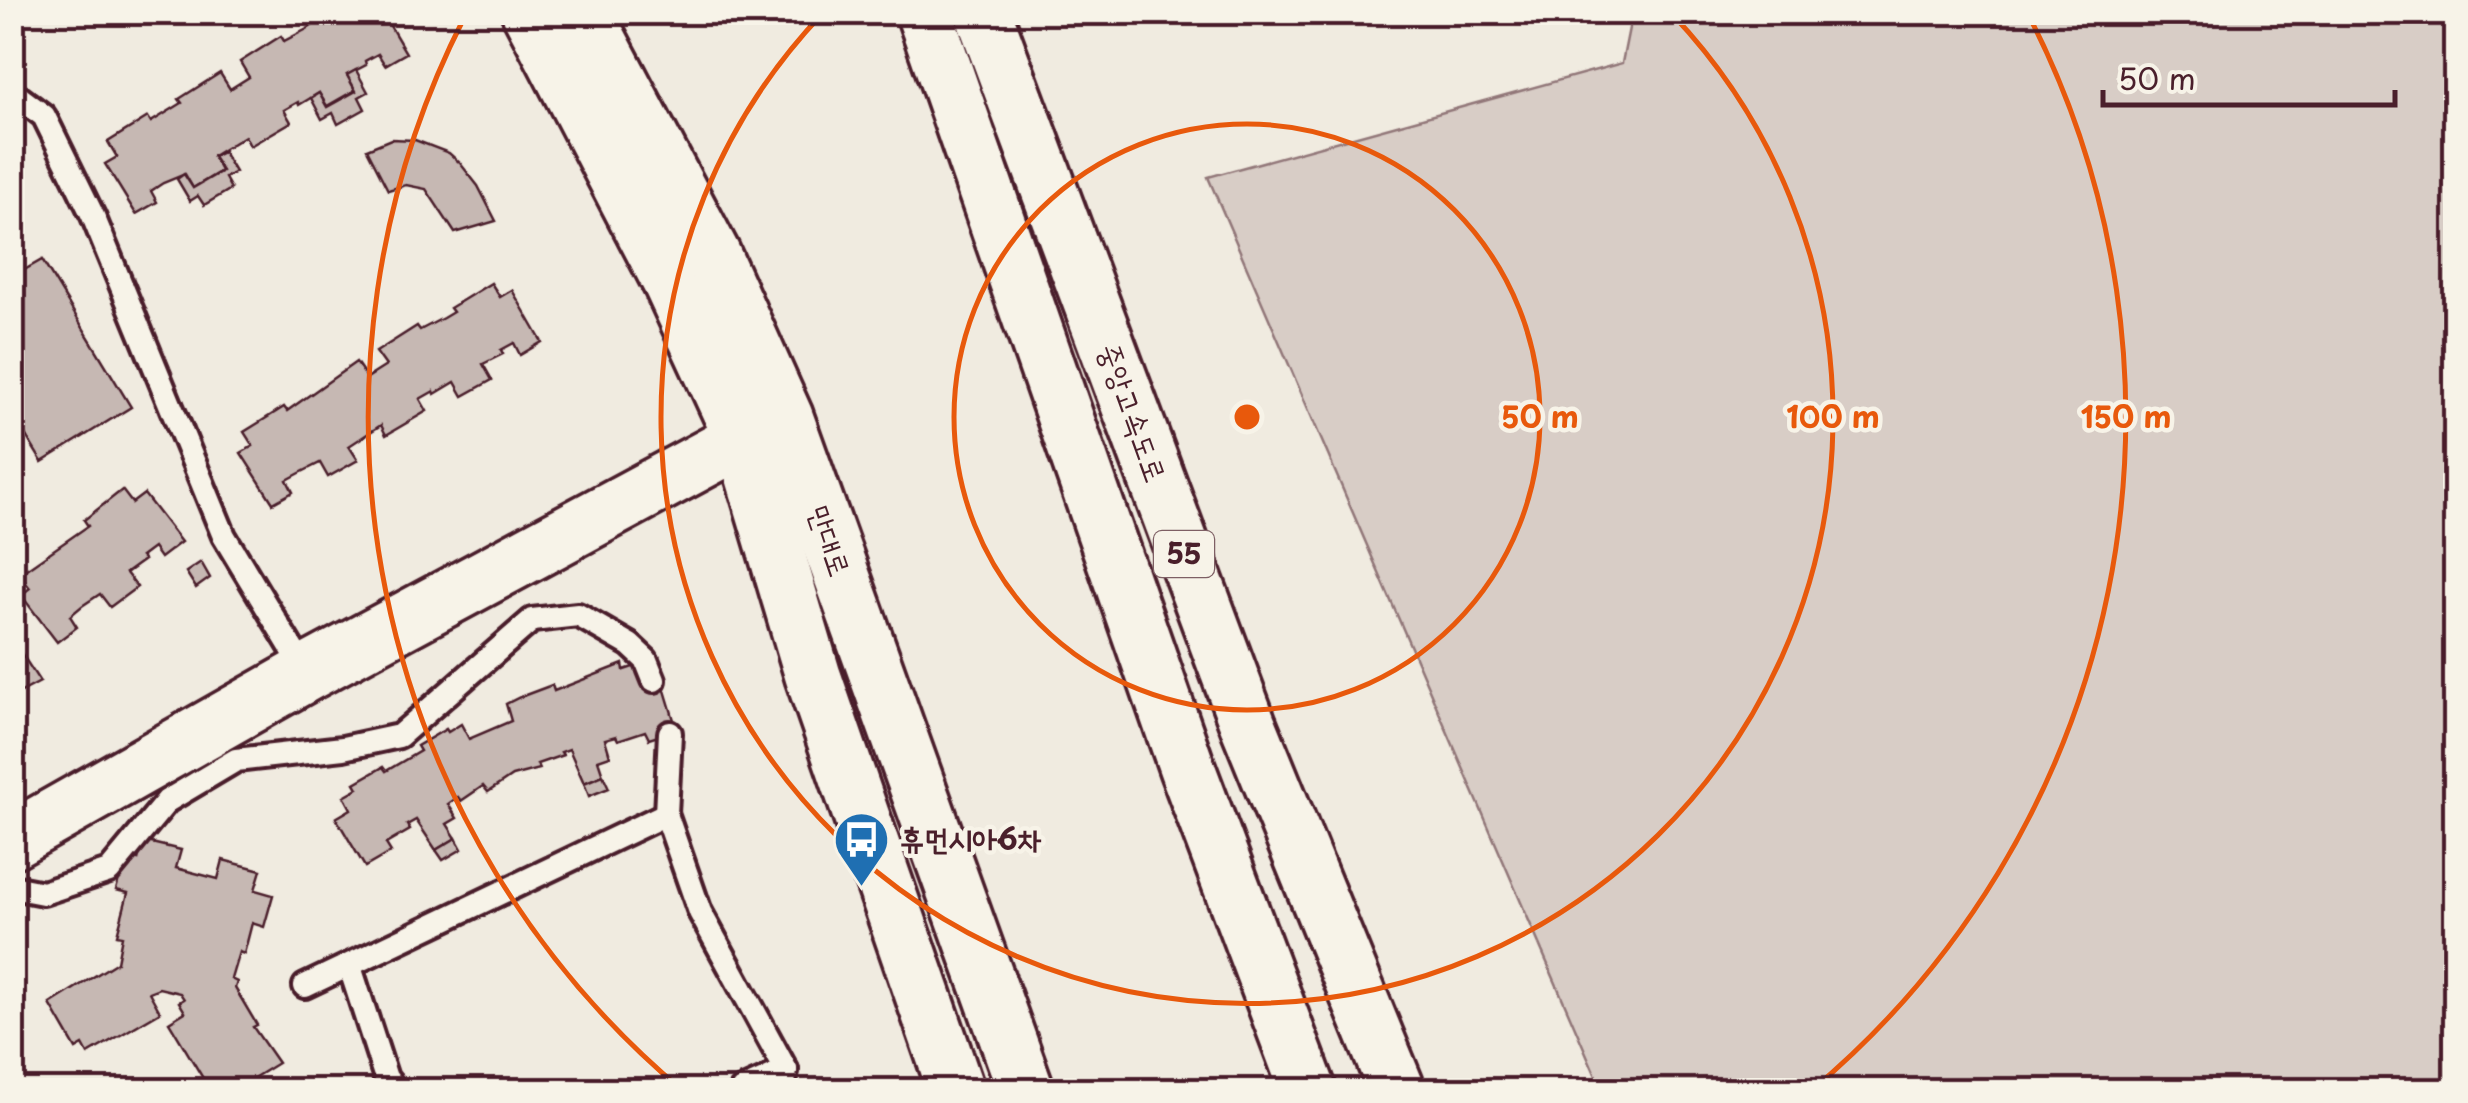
<svg xmlns="http://www.w3.org/2000/svg" width="2468" height="1103" font-family="'Playpen Sans','Poor Story',sans-serif">
	<style>
		.green { fill: #d8cdc6; stroke: #917678; stroke-width: 2.5 }
		.building { fill: #c6b8b3; stroke: #4a1f2b; stroke-width: 2.5 }
		.lines { fill: none; stroke-linecap: round; stroke-linejoin: round }
		.service-casing { stroke: #4a1f2b; stroke-width: 30 }
		.tertiary-casing { stroke: #4a1f2b; stroke-width: 62 }
		.motorway-casing { stroke: #4a1f2b; stroke-width: 62 }
		.service { stroke: #f7f3e8; stroke-width: 22 }
		.tertiary { stroke: #f7f3e8; stroke-width: 55 }
		.motorway { stroke: #f7f3e8; stroke-width: 55 }
		.ring { fill: none; stroke: #e8590c; stroke-width: 5 }
		.labels { text-anchor: middle; stroke-width: 9; stroke-linejoin: round; paint-order: stroke }
		.shield { fill: #f7f3e8; stroke: #7e5f64; stroke-width: 2.5 }
		.shield-label { font-size: 28px; font-weight: bold; fill: #4a1f2b }
		.street-label { font-size: 30px; fill: #4a1f2b; stroke: #f7f3e8 }
		.poi-label { font-size: 30px; font-weight: bold; fill: #4a1f2b; stroke: #f7f3e8; text-anchor: start }
		.centre { fill: #e8590c; stroke: #f7f3e8; stroke-width: 5 }
		.ring-label { font-size: 30px; text-anchor: middle; font-weight: bold; fill: #e8590c; stroke: #f7f3e8; stroke-width: 9; stroke-linejoin: round; paint-order: stroke }
	</style>
	<rect width="100%" height="100%" fill="#f0ebe0"/>
	<filter id="ink" filterUnits="userSpaceOnUse"><feTurbulence type="fractalNoise" baseFrequency=".01" numOctaves="2"/><feDisplacementMap in="SourceGraphic" scale="20" xChannelSelector="R" yChannelSelector="G"/><feConvolveMatrix kernelMatrix="1 2 1 2 8 2 1 2 1" color-interpolation-filters="sRGB"/></filter>
	<g filter="url(#ink)">
		<!-- green -->
		<polygon class="green" points="1632,13 2455,13 2455,1090 1602,1090 1208,177 1622,63"/>
		<!-- building -->
		<g class="building">
			<polygon points="325,12 382,12 406,53 385,65 378,54 365,61 366,65 347,75 355,90 327,106 319,93 299,105 298,102 284,110 291,122 250,146 245,136 213,156 221,171 193,188 185,174 163,183 151,191 157,202 136,214 105,164 117,157 108,142 148,117 151,122 182,103 179,99 220,73 230,89 249,77 240,62 281,36 284,41 307,29 316,23 314,19"/>
			<polygon points="356,70 368,92 359,97 365,109 338,124 333,113 322,119 311,98 319,93 327,107 356,91 347,75"/>
			<polygon points="391,139 415,140 449,153 460,163 478,186 496,221 455,233 426,189 406,185 388,190 367,149"/>
			<polygon points="223,152 235,172 225,178 231,189 204,205 198,196 190,201 177,179 184,174 193,188 222,171 213,157"/>
			<polygon points="42,260 131,407 42,462 12,413 12,277"/>
			<polygon points="491,283 500,297 512,290 542,342 520,355 514,343 501,350 503,354 483,364 492,380 463,396 455,382 435,394 434,391 420,399 427,411 386,435 381,425 349,446 358,460 328,477 320,463 300,473 287,480 293,492 273,503 241,453 253,446 244,432 284,407 287,411 356,362 367,378 386,366 376,352 417,326 420,330 443,318 453,312 450,308"/>
			<polygon points="122,490 132,503 144,494 181,542 160,558 153,548 141,557 144,560 126,573 137,587 110,607 100,594 82,606 70,616 77,627 57,642 21,595 30,588 19,574 88,526 84,520"/>
			<polygon points="201,562 210,578 196,588 186,572"/>
			<polygon points="12,639 40,682 12,697"/>
			<polygon points="623,664 624,670 639,665 661,677 677,730 649,739 645,731 618,740 616,736 605,739 610,756 598,760 603,775 584,783 569,749 561,752 563,755 537,764 539,769 512,776 488,792 483,786 461,801 458,797 448,804 457,818 447,824 456,838 436,850 416,820 407,825 410,830 386,844 391,852 365,867 336,818 351,809 344,796 358,788 355,783 383,767 386,771 420,751 417,746 446,729 448,732 461,724 469,739 511,721 506,704 520,697 552,685 554,691"/>
			<polygon points="603,775 609,788 589,796 584,783"/>
			<polygon points="456,838 462,849 443,860 436,850"/>
			<polygon points="143,841 181,850 176,868 218,879 223,860 261,870 255,890 273,895 264,927 252,923 244,954 239,952 231,979 237,982 235,988 257,1025 253,1027 278,1063 234,1090 210,1090 169,1022 185,1012 179,1002 184,999 180,993 159,988 149,992 160,1012 88,1054 83,1045 76,1049 50,1004 117,962 122,936 117,935 128,893 116,890 125,857 138,860"/>
		</g>
		<g class="lines">
			<defs>
				<g id="service">
					<polyline points="12,92 44,116 93,216 224,536 306,672"/>
					<polyline points="670,733 666,814 700,912 786,1070 783,1090"/>
					<polyline points="12,887 43,893 109,871 167,801 236,760 343,748 399,736 532,620 578,615 630,645 646,660 654,680"/>
					<polyline points="350,967 386,1078 396,1090"/>
					<polyline points="305,986 666,814"/>
					<polyline points="742,1090 786,1070"/>
				</g>
				<g id="tertiary">
					<polyline points="530,12 671,283 742,437 813,676 956,1090"/>
					<polyline points="584,12 712,254 785,417 1026,1090"/>
					<polyline points="12,840 307,673 772,423"/>
				</g>
				<g id="motorway">
					<polyline points="924,12 1187,768 1308,1090"/>
					<polyline points="983,12 1249,727 1397,1090"/>
				</g>
			</defs>
			<!-- service casing -->
			<use href="#service" class="service-casing"/>
			<!-- tertiary casing -->
			<use href="#tertiary" class="tertiary-casing"/>
			<!-- motorway casing -->
			<use href="#motorway" class="motorway-casing"/>
			<!-- service -->
			<use href="#service" class="service"/>
			<!-- tertiary -->
			<use href="#tertiary" class="tertiary"/>
			<!-- motorway -->
			<use href="#motorway" class="motorway"/>
		</g>
	</g>
	<!-- distance rings -->
	<g class="ring">
		<circle cx="1247" cy="417" r="293"/>
		<path d="M1672 14A586 586 0 1 1 822 14"/>
		<path d="M682 1090A879 879 0 0 1 464 18M2030 18A879 879 0 0 1 1812 1090"/>
	</g>
	<!-- icons -->
	<defs>
		<symbol id="bus-pin" viewBox="-11 -11 22 30"><path d="M0 17L-7.5 6A9.5 9.5 0 1 1 7.5 6Z" fill="#1f6fb2" stroke="#f7f3e8"/><path d="M-5-6H5V4H4V6H2V4H-2V6H-4V4H-5ZM-3.5-4V0h7V-4ZM-3.5 1.2v1.5H-2V1.2ZM2 1.2v1.5H3.5V1.2Z" fill="#fff"/></symbol>
	</defs>
	<g fill-rule="evenodd">
		<use href="#bus-pin" x="830" y="808" width="63" height="86"/>
	</g>
	<g class="labels">
		<!-- shield labels -->
		<rect class="shield" x="1154" y="531" width="60" height="46" rx="8"/>
		<g class="shield-label">
			<text x="1184" y="564">55</text>
		</g>
		<!-- street labels -->
		<g class="street-label">
			<text transform="translate(1132 413) rotate(70)" y="10">중앙고속도로</text>
			<text transform="translate(829 541) rotate(71)" y="10">만대로</text>
		</g>
		<!-- poi labels -->
		<g class="poi-label">
			<text x="900" y="850">휴먼시아6차</text>
		</g>
	</g>
	<circle cx="1247" cy="417" r="15" class="centre"/>
	<g class="ring-label">
		<text x="1540" y="428">50 m</text>
		<text x="1833" y="428">100 m</text>
		<text x="2126" y="428">150 m</text>
	</g>
	<!-- margin -->
	<rect width="2468" height="1103" fill="none" stroke="#f7f3e8" stroke-width="50"/>
	<rect x="25" y="25" width="2418" height="1053" fill="none" stroke="#4a1f2b" stroke-width="4" filter="url(#ink)"/>
	<!-- scale -->
	<path d="M2103 90v15h292v-15" fill="none" stroke="#4a1f2b" stroke-width="5"/>
	<text x="2118" y="90" font-size="30" fill="#4a1f2b" stroke="#f7f3e8" stroke-width="8" paint-order="stroke">50 m</text>
</svg>
